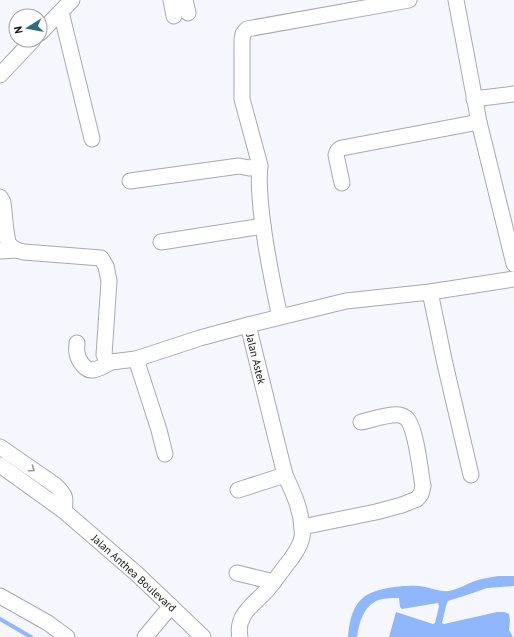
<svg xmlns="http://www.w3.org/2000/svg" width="514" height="637" font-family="'PT Sans',sans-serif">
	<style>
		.water { fill: #90b6fc }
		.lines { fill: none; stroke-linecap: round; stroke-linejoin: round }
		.stream { stroke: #90b6fc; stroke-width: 4 }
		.minor-casing { stroke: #a8a9b0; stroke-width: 17 }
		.minor { stroke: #fff; stroke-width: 15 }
		.oneway { stroke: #969698 }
		.labels { text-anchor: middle; stroke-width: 3; stroke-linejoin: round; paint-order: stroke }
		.street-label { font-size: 11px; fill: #161619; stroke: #fff }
	</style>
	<rect width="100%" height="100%" fill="#f6f7fe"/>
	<!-- water -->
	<path class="water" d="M 499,576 L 514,576 L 514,586 L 487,588 L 464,596 L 451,600 L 448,601 L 446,606 L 442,623 L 444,624 L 497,612 L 504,612 L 509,614 L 510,620 L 509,630 L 513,637 L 389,637 L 396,612 L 433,624 L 435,623 L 439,606 L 438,603 L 402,609 L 400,607 L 399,598 C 392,598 383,598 376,601 C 363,608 359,623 357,637 L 348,637 C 349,624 352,606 363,598 C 373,588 405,585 419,586 C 429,587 440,592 449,591 C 459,589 468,583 478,580 C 484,578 492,577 499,576 Z"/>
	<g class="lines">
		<!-- stream -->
		<polyline class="stream" points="0,619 31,637"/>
		<defs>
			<g id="minor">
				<polyline points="171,0 174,16"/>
				<polyline points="185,0 188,13"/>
				<polyline points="456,0 479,122 514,264"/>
				<polyline points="61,12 92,139"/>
				<polyline points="40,33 72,0"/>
				<polyline points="0,75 33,40"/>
				<polyline points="474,99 514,94"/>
				<polyline points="260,166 258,158 242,99 242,40 243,34 247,29 409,0"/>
				<path d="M 130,181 L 239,166 L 249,168 L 260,166 C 258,180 260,195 261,209 C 265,246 272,281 280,317"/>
				<path d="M 342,183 L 336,155 C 337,151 338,149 342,148 L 479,122"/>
				<polyline points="0,197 3,202 6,231 8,243 12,247 16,250"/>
				<polyline points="161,242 263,226"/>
				<polyline points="0,251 16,250 24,252 101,258 106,266 109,281 104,355 107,360 111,362 136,359 200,338 248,325"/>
				<polyline points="430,292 445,364 471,475"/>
				<path d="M 77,343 C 77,346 76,349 77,353 C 78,360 85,371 93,370 C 99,369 106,365 111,362"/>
				<polyline points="136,359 159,430 165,454"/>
				<path d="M 0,447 L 55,485 C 66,495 66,498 64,511"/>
				<polyline points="0,465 64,511 137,574 203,637"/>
				<polyline points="238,490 285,475"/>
				<path d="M 302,527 L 376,512 L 402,505 L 417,499 L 421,494 L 423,486 C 420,470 417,434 408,420 C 407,418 403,416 400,415 C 390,413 371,420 361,422"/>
				<polyline points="237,573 274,582"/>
				<polyline points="0,596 48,623 67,637"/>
				<polyline points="145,637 171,606"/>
				<path d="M 240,637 C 235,614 256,603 268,589 C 276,579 283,569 291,559 C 295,553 301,545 302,537 C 303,535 302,531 302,528 C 301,509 293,492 285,475 L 248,325 L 346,301 L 430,292 L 514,279"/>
			</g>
		</defs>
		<!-- minor casing -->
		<use href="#minor" class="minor-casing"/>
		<!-- minor -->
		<use href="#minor" class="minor"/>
	</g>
	<!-- one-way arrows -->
	<defs><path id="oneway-chevron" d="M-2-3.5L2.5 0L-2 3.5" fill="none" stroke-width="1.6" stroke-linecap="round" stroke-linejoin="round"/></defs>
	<use class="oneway" href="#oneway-chevron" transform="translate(32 469) rotate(35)"/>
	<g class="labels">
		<!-- street labels -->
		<g class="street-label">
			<text transform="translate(256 359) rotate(76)" y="4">Jalan Astek</text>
			<text transform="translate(134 573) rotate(42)" y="4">Jalan Anthea Boulevard</text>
		</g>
	</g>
	<!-- north arrow -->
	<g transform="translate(28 28) rotate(259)"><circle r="19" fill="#ffffff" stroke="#a2a2a3"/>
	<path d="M0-3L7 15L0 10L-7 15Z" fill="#2f6b83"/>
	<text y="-6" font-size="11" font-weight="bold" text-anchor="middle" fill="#161619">N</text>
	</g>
</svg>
